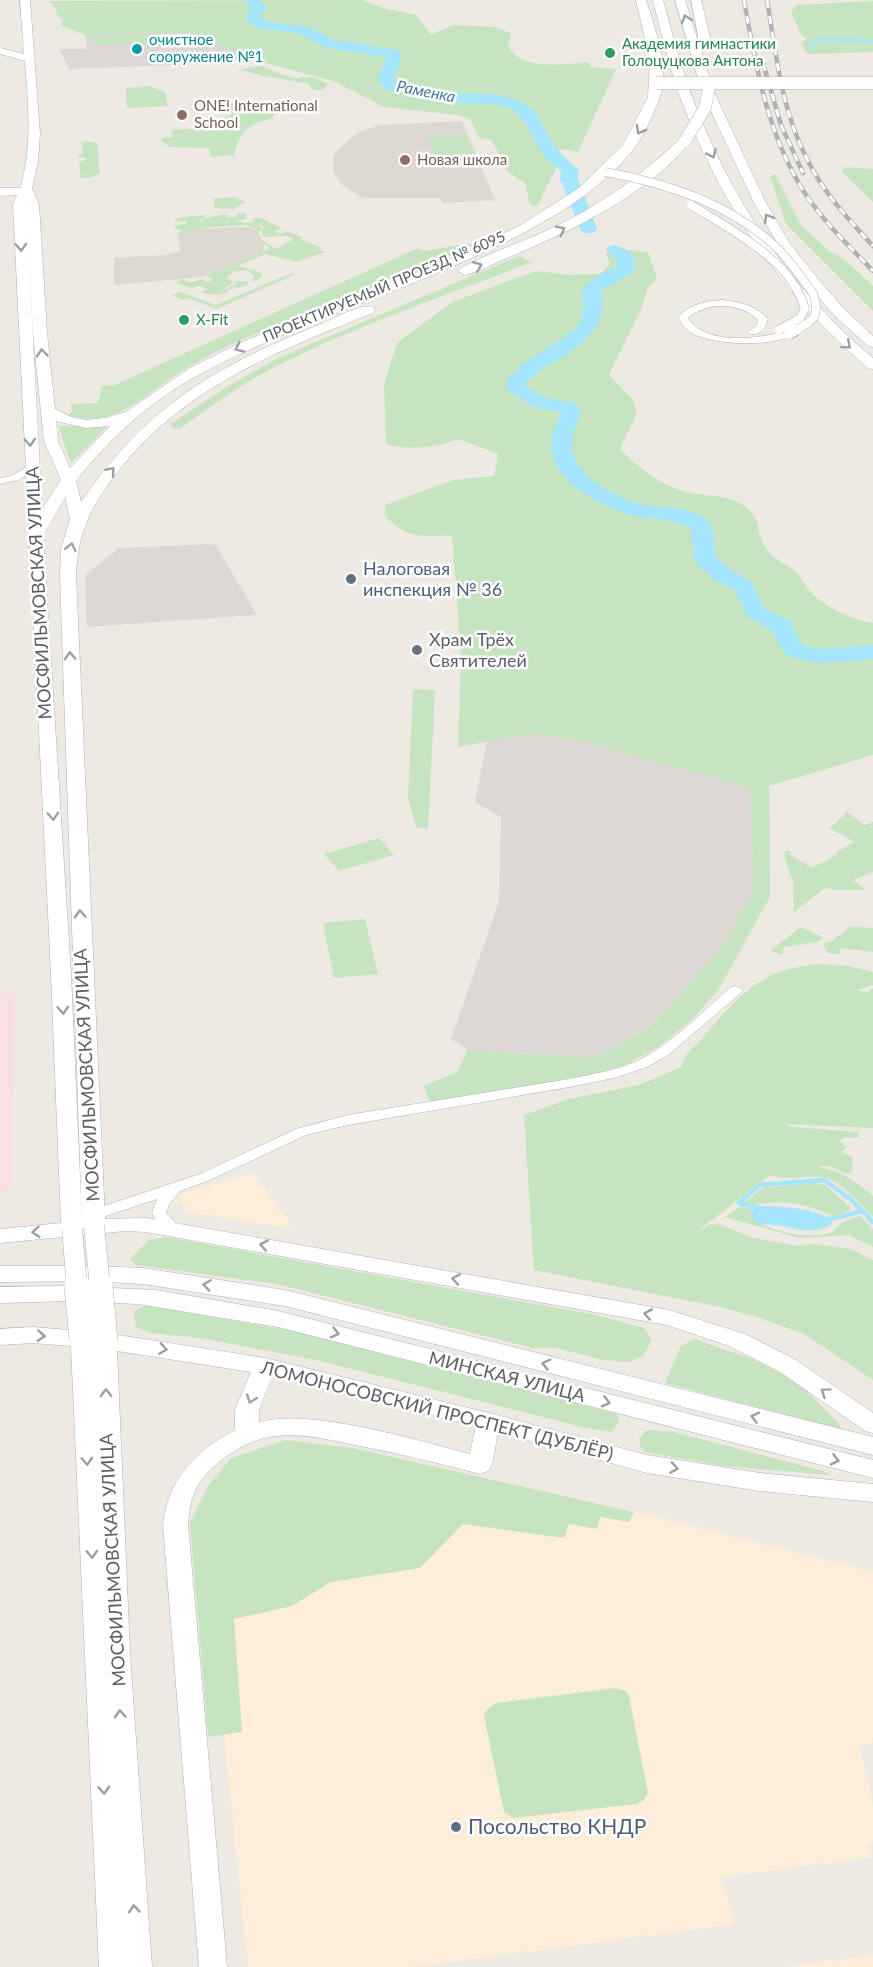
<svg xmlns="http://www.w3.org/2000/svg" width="873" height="1967" font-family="Lato,sans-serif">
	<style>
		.commercial { fill: #fceed9 }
		.industrial { fill: #dcd8d5 }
		.education { fill: #ddd9d1 }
		.medical { fill: #fadfe2 }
		.green { fill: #c7e4c0 }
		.water { fill: #a5e6fc }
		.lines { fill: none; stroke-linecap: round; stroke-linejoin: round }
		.stream-far1 { stroke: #a5e6fc; stroke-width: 3 }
		.stream { stroke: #a5e6fc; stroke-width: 4.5 }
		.river { fill: #a5e6fc; fill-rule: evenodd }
		.street-casing { stroke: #afb2b5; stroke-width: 1 }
		.secondary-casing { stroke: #b0b4b8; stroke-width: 1 }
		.street { fill: #fff; fill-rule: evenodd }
		.secondary { fill: #fff; fill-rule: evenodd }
		.rail-casing { stroke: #b0b1b1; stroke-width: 4.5 }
		.rail { stroke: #fff; stroke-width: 3; stroke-dasharray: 8; stroke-linecap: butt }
		.street-bridge-far1-casing { stroke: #afb2b5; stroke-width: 9; stroke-linecap: butt }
		.street-bridge-casing { stroke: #afb2b5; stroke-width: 12; stroke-linecap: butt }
		.secondary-bridge-far2-casing { stroke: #b0b4b8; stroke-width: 13; stroke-linecap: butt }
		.secondary-bridge-far1-casing { stroke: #b0b4b8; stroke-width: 21; stroke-linecap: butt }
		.secondary-bridge-casing { stroke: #b0b4b8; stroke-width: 26; stroke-linecap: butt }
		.street-bridge-far1 { stroke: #fff; stroke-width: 8 }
		.street-bridge { stroke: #fff; stroke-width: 10 }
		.secondary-bridge-far2 { stroke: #fff; stroke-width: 12 }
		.secondary-bridge-far1 { stroke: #fff; stroke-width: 20 }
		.secondary-bridge { stroke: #fff; stroke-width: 25 }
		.oneway { stroke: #9da0a1 }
		.culture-dot { fill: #0f9aa8; stroke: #fff; stroke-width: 2 }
		.leisure-dot { fill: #2e9e5b; stroke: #fff; stroke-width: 2 }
		.education-dot { fill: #8d6e63; stroke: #fff; stroke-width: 2 }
		.service-dot { fill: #5c6f8a; stroke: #fff; stroke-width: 2 }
		.worship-dot { fill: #6b7280; stroke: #fff; stroke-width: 2 }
		.labels { text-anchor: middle; stroke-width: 5; stroke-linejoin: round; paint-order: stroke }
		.far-culture-label { font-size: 15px; fill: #0d838f; stroke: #fff; text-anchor: start }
		.far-leisure-label { font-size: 15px; fill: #27864d; stroke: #fff; text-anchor: start }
		.far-education-label { font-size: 15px; fill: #785e54; stroke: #fff; text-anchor: start }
		.far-street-label { font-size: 15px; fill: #5b6063; stroke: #fff }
		.far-water-label { font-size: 16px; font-style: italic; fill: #3d7d9b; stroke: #fff }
		.service-label { font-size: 18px; fill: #4e5e75; stroke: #fff; text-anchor: start }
		.street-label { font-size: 18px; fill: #5b6063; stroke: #fff }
		.worship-label { font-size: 18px; fill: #5b616d; stroke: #fff; text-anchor: start }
		.near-service-label { font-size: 21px; fill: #4e5e75; stroke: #fff; text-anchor: start }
	</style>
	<rect width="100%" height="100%" fill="#ede9e3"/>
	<!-- commercial -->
	<g class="commercial">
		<polygon points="253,1172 293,1228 186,1212 180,1195"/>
		<polygon points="285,1440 353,1448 650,1515 873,1571 873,1742 859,1745 873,1805 873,1843 869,1844 872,1857 721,1877 734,1924 413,1967 248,1967 224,1735 231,1458"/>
		<polygon points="873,1955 873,1967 784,1967"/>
	</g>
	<!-- industrial -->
	<g class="industrial">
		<polygon points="166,23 251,59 227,63 69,69 59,49 87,49 85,26"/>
		<polygon points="215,544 257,615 87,627 85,575 119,548"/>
		<polygon points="531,733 581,741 750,787 754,888 726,944 651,1025 594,1058 468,1050 451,1039 499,902 501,817 475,802 487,740"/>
	</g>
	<!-- education -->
	<g class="education">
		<polygon points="462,121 495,200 443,203 441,198 363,198 343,186 333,172 333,155 352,137 362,131 380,125"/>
		<polygon points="247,227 258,230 265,249 262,252 202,277 114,285 114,258 165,255 180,251 178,236 196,229"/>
	</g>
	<!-- medical -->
	<polygon class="medical" points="15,993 11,1189 0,1190 0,994"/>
	<!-- green -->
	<g class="green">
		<path d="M 363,0 L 383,8 L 416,15 L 431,35 L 453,25 L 495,27 L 511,33 L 508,47 C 523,71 564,64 589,62 L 590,67 L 616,69 L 578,152 L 560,149 L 556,168 L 537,206 L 530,205 L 525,183 L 507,171 L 492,140 L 479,138 L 470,119 L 458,115 L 384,107 L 333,81 L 251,59 L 187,32 L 99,35 L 87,40 L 86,35 L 61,26 L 63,20 L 57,15 L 56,9 L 49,1 Z"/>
		<polygon points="873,1 873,52 807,54 801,42 806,40 806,38 802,36 791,12 796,5"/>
		<polygon points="165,34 174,35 175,42 98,45 92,41 106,37"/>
		<path d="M 262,66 L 280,74 L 297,78 L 312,77 L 327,83 L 327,86 L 321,91 L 311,89 L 309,84 C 286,79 262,78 240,69 Z"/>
		<polygon points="148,86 165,92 168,106 127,108 126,88"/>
		<path d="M 230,103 L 237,105 L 245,103 L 275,113 L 273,118 C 249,123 240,131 234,155 L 210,157 L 209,148 L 168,147 L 168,145 L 162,142 L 161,138 L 173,137 L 171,130 L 205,128 L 218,121 L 230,122 L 221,120 L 232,114 Z"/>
		<polygon points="465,134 477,164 439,166 427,136"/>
		<polygon points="86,141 97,143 100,174 89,178 81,178 79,162 88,159 78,156 78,154 83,154 82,143"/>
		<polygon points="845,167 873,169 873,202 841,171"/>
		<polygon points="775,174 801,225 829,251 844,259 873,286 873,311 786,224 770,176"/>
		<polygon points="234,197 245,202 233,209 215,208 213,199"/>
		<polygon points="245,213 247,218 238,222 253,223 254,219 259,217 281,228 275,231 280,234 286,231 303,237 300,239 322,248 319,250 325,252 296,262 266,254 237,266 261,272 262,277 251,283 254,276 248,271 229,271 234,272 226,278 234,282 216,294 234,285 238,281 248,281 248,284 239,288 234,287 227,290 229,292 217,295 201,292 207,289 200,286 190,288 175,282 183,280 191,283 201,279 210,282 212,278 205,276 269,249 267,245 263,245 261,239 276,249 294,239 288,236 264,237 261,233 264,226 258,224 262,229 259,233 258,230 246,225 213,227 196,229 178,236 177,234 183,230 175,229 175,225 186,224 187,221 174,221 181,217 207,215 199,220 202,224 202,219 226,214 227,217 236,217 236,214"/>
		<path d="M 466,244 L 473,245 C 416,271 358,293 300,316 C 257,333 212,350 173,377 C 139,400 111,429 68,415 L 72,412 L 71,404 L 98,403 L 102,386 L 115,385 L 132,377 L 418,248 L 425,251 Z"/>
		<path d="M 619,249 L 648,252 L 657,279 L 648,288 L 641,309 L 609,375 L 633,400 L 637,413 L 620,449 C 644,472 663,488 697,494 C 712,496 728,496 741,504 C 764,518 754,533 767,550 C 774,560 787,564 796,572 C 801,577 804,584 809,590 C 825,608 850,619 873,623 L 873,755 L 769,786 L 770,897 L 719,989 L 692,1020 L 658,1047 L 625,1065 L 596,1073 L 433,1103 L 429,1100 L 424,1086 L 457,1072 L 468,1050 L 594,1058 L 652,1025 L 725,944 L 754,888 L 750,788 L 581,741 L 531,733 L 458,747 L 461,656 L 452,536 C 421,535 410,541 385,516 L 385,505 L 453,480 L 494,476 L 498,454 L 459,439 C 437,447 409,451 386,444 L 384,384 L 397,343 L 452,302 L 536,271 L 569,275 L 600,274 L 610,264 L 606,254 Z"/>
		<path d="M 519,256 L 532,262 C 447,295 357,325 275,367 C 241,384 210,407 180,429 L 173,428 L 170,424 L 230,385 L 278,358 Z"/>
		<polygon points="292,273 296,274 217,309 188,298 183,300 172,295 181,292 216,305"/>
		<polygon points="58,426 108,426 71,463"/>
		<polygon points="413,689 435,690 428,829 416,827 408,799"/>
		<path d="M 845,810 L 864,825 L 873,822 L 873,872 L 853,880 L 866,890 C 852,888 839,892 825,888 L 794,912 L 793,881 L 784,856 L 785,850 L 792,852 L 789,854 L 812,868 L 838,854 L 836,852 L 855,842 L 829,828 L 845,815 Z"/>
		<polygon points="379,838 394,855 339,871 324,854"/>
		<polygon points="365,919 378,974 334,978 323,923"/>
		<polygon points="851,926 873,928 873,952 840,948 840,954 827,953 823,944 832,941"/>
		<polygon points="801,927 824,938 817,942 784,947 782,954 770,951"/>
		<path d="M 816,964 L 848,966 L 873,972 L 873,985 L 857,990 L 871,993 L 869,989 L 873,989 L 873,1128 L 785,1124 L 792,1127 L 858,1132 L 858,1138 L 845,1137 L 839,1141 L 847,1147 L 843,1150 L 844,1153 L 853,1158 L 852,1172 L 848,1174 L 829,1166 L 817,1167 C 840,1170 856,1181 873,1196 L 873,1217 C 861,1205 843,1183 826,1178 C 807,1173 788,1182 770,1175 L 695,1233 L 711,1224 L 721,1225 L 754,1238 L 797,1246 L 814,1244 L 851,1249 L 873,1260 L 873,1380 L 804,1334 L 760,1318 L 720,1307 L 534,1270 L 524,1115 L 569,1099 L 639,1085 L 681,1067 C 687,1048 693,1050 705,1035 C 726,1010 748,984 779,972 C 790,968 804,966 816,964 Z"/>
		<path d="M 816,1183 L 825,1185 L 852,1209 L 834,1217 C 814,1206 791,1201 768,1203 C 758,1203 753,1206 744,1203 L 764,1187 Z"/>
		<path d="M 741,1206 L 753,1209 L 752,1216 C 765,1232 813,1241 832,1232 C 836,1230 838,1226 842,1223 C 847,1220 854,1218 860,1216 L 873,1229 L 873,1247 L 848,1235 L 800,1238 L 725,1217 Z"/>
		<polygon points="166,1237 596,1315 644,1328 652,1340 643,1356 629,1362 603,1360 557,1348 533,1348 277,1284 136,1265 130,1259 149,1240"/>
		<polygon points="146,1305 298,1332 617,1414 619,1422 612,1432 586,1428 316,1360 200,1338 150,1333 136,1327 134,1312"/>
		<polygon points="694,1339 752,1359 798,1382 841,1426 840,1429 665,1383 681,1346"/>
		<polygon points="647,1430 674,1432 823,1471 830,1475 723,1466 645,1452 640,1446 639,1439"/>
		<polygon points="285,1440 353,1448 634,1512 629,1522 600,1517 597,1529 569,1524 564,1538 463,1524 420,1568 331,1582 292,1606 234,1619 242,1732 208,1737 190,1523 208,1486 231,1458"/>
		<polygon points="616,1688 626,1691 629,1696 648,1792 644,1800 636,1804 513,1818 504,1812 484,1716 487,1710 496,1703"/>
	</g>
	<!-- water -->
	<path class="water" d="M 766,1206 C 789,1207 812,1208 832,1220 L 832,1224 C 808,1240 783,1220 759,1225 L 752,1216 L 753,1209 Z"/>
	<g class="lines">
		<!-- stream-far1 -->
		<polyline class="stream-far1" points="809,48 818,39 873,41"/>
		<!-- stream -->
		<g class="stream">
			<polyline points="739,1203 760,1185 824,1180 853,1201 873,1222"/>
			<polyline points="739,1203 765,1209"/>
			<polyline points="827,1220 862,1211"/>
		</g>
		<!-- river -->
		<g class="river">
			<polygon points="244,0 259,0 267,8 260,17 269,22 308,27 334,40 398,50 402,58 394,80 396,82 462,93 502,95 524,103 535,112 559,152 579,170 578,179 597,229 594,233 582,233 560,179 561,171 546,159 522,118 512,109 500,105 462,103 385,89 378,80 386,57 326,48 297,33 257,28 244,18 251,9"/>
			<path d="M 615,245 C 628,248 641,259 632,273 L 601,291 C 610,344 558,353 527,382 L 527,387 L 545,398 L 575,403 L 581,412 C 575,426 569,442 574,457 C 579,477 621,500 641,504 C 661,509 692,505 708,521 C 715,528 714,548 716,557 L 730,569 L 752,582 L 764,608 L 790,621 L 800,642 L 807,647 L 831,649 L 873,645 L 873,659 L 819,663 L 791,657 L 784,653 L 772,630 L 747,617 L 735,591 L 714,579 L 697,564 L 694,559 L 690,528 C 673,519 654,520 636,516 C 609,510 560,487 553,457 C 549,441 555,426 561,412 L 533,407 L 507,389 L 507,380 L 521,366 L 575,329 C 585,316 584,305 582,289 L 599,275 L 617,266 L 617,260 L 606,250 L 609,246 Z"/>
		</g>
		<defs>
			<g id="street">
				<path d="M 723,300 C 741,302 756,306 768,319 C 765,328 761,336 750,334 L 748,332 L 756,326 L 758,320 C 739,302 708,301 688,318 C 707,347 760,338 789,331 L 794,334 C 774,348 704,346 686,329 C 683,326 681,321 678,317 C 690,304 706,301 723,300 Z"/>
				<polygon points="32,464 36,465 36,469 18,480 0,484 0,478 11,476"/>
				<path d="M 736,986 L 743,990 L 741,993 L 668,1055 L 647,1067 L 618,1077 L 575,1086 L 348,1125 L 306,1135 L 210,1180 L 180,1191 L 170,1203 L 166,1213 L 182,1230 L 179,1234 C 166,1237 157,1224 152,1213 L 157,1199 L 94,1220 L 89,1219 L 87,1215 L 89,1211 L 200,1174 L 296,1129 L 348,1115 L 575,1078 C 596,1073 619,1070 639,1060 C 673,1043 702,1012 731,987 Z"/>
			</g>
			<g id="secondary">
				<path d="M 20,0 L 30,0 L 40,134 L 38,161 L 32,189 L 39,204 L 47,333 L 55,409 L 71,417 L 86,420 L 105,418 L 126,412 L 190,368 L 242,342 L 450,259 L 519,226 L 579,188 L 623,145 L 648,97 L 650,60 L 636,0 L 646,0 C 655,29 670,67 660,97 C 655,111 642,139 633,150 C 597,194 544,224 493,248 C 398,294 296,323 202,373 C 153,399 110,437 76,481 L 81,502 C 148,405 214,367 321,324 C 335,319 358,304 373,307 L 375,310 L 373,313 C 280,350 188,386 123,465 C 94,501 78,528 76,575 L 105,1219 L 146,1218 L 669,1310 L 745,1334 L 796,1360 L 873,1413 L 873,1433 L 865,1431 L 780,1372 L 729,1346 L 667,1325 L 146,1232 L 125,1231 L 0,1243 L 0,1229 L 61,1223 L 51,974 L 13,205 L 17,195 L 0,196 L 0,188 L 20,188 C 33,148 28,102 25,61 L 0,54 L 0,48 L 24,54 ZM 26,203 L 33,333 L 44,441 L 61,480 L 42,509 ZM 56,421 L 86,428 L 110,426 L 70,468 L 58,441 ZM 65,497 L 70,519 L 61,549 L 60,575 L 82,1221 L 71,974 L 43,536 Z"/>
				<path d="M 653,0 L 663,0 C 672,32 680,65 692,97 C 731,199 789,288 873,358 L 873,369 L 868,368 C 780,293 721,205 680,97 C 669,65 661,32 653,0 Z"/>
				<polygon points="675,0 685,0 714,92 766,203 790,244 819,280 844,309 873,336 873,347 868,346 834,315 809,286 778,245 754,203 702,92"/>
				<polygon points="691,0 701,0 711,41 709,43 705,44 699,41"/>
				<path d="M 685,137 L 691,141 C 649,194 573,230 512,256 C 497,262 481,271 465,275 L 458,271 C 468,261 532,238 550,229 C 599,206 641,176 681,138 Z"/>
				<polygon points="0,1266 90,1266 143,1268 285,1290 873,1437 873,1455 285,1306 143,1284 90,1281 0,1282"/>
				<polygon points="69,1286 156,1290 278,1311 873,1460 873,1478 278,1327 138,1304 69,1301 0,1303 0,1287"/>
				<path d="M 33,1327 L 105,1333 L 265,1358 L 489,1413 L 647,1455 L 760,1473 L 873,1484 L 873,1502 L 760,1491 L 647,1473 L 498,1432 L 492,1465 L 488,1471 L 480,1474 C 438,1463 397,1453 355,1445 C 326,1439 298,1432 269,1437 C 244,1441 211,1464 198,1485 C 191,1497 189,1511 188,1525 L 227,1967 L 199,1967 L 163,1525 C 169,1478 195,1451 235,1430 L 235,1410 L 251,1372 L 117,1351 L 130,1654 L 152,1967 L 99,1967 L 71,1346 L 33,1343 L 0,1345 L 0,1329 ZM 272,1376 L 476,1426 L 470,1454 C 416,1440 311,1408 259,1422 L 259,1410 Z"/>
			</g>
		</defs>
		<!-- street casing -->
		<use href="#street" class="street-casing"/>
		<!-- secondary casing -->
		<use href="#secondary" class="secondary-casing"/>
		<!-- street -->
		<use href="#street" class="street"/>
		<!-- secondary -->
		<use href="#secondary" class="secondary"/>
		<defs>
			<g id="rail">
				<path d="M 744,0 C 756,68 768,137 806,195 C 825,223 850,247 873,271"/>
				<path d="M 767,0 C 776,53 781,108 806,157 C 822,191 848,219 873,246"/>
				<polyline points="763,63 781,125 803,173"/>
			</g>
		</defs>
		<!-- rail casing -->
		<use href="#rail" class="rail-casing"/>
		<!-- rail -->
		<use href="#rail" class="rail"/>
		<defs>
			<g id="street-bridge-far1">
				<path d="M 605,172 C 667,183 733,204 779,250 C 792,263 802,279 813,293 C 821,317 813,321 794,331"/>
				<path d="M 691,205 C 731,230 792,260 805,309 L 800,318 L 779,330"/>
			</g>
			<polyline id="street-bridge" points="789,334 796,330"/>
			<g id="secondary-bridge-far2">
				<polyline points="656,83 873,83"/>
				<polyline points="685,141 705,108 710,83"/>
			</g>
			<g id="secondary-bridge-far1">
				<polyline points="94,1226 100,1287"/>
				<polyline points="72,1229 77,1287"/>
			</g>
			<g id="secondary-bridge">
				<polyline points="77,1286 82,1339"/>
				<polyline points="100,1286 105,1341"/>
			</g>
		</defs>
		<!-- street-bridge-far1 casing -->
		<use href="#street-bridge-far1" class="street-bridge-far1-casing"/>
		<!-- street-bridge casing -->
		<use href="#street-bridge" class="street-bridge-casing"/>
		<!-- secondary-bridge-far2 casing -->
		<use href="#secondary-bridge-far2" class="secondary-bridge-far2-casing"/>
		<!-- secondary-bridge-far1 casing -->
		<use href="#secondary-bridge-far1" class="secondary-bridge-far1-casing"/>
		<!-- secondary-bridge casing -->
		<use href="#secondary-bridge" class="secondary-bridge-casing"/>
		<!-- street-bridge-far1 -->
		<use href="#street-bridge-far1" class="street-bridge-far1"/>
		<!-- street-bridge -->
		<use href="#street-bridge" class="street-bridge"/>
		<!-- secondary-bridge-far2 -->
		<use href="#secondary-bridge-far2" class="secondary-bridge-far2"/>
		<!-- secondary-bridge-far1 -->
		<use href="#secondary-bridge-far1" class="secondary-bridge-far1"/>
		<!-- secondary-bridge -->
		<use href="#secondary-bridge" class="secondary-bridge"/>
	</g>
	<!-- one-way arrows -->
	<defs><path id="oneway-chevron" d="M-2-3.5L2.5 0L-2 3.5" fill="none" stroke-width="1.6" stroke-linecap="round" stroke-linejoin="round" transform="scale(1.5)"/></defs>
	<g class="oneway">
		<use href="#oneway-chevron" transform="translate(686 19) rotate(-107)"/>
		<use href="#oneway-chevron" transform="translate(640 130) rotate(119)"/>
		<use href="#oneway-chevron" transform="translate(712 154) rotate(66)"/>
		<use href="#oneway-chevron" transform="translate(768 218) rotate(-120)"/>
		<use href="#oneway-chevron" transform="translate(561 230) rotate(-27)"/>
		<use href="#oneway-chevron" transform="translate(21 247) rotate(88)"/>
		<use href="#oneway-chevron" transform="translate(478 266) rotate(-22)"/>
		<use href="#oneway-chevron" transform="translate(847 345) rotate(40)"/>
		<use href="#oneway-chevron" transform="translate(239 348) rotate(155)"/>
		<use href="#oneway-chevron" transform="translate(42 353) rotate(-95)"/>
		<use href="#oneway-chevron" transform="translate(30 442) rotate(86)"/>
		<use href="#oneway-chevron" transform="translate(111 471) rotate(-49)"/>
		<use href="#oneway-chevron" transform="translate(71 547) rotate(-78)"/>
		<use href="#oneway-chevron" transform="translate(70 656) rotate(-92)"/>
		<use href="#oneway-chevron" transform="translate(53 816) rotate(87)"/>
		<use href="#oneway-chevron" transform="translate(80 914) rotate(-92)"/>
		<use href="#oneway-chevron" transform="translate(63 1010) rotate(87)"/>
		<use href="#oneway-chevron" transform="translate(36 1232) rotate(175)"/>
		<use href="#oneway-chevron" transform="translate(264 1245) rotate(-170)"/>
		<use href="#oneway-chevron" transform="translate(456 1279) rotate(-170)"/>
		<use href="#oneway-chevron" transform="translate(207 1285) rotate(-172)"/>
		<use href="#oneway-chevron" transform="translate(648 1314) rotate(-170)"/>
		<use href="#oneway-chevron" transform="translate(335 1333) rotate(14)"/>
		<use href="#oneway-chevron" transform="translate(41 1336) rotate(4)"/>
		<use href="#oneway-chevron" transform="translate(163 1349) rotate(8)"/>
		<use href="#oneway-chevron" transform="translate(546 1364) rotate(-166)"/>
		<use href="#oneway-chevron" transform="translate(825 1392) rotate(-145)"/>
		<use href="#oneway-chevron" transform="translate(106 1393) rotate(-91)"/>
		<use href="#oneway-chevron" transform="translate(251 1399) rotate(110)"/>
		<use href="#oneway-chevron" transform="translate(606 1402) rotate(14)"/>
		<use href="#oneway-chevron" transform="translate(755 1417) rotate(-166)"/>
		<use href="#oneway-chevron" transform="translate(835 1460) rotate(14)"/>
		<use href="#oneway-chevron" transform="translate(87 1461) rotate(87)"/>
		<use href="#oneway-chevron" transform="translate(674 1468) rotate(9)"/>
		<use href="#oneway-chevron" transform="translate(92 1554) rotate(87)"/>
		<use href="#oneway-chevron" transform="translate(120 1714) rotate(-93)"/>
		<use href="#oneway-chevron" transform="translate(104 1790) rotate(87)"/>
		<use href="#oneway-chevron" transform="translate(134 1909) rotate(-94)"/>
	</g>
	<!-- markers -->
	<circle class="culture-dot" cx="137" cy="49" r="6"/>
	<g class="leisure-dot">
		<circle cx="610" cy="53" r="6"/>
		<circle cx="184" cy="320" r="6"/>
	</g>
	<g class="education-dot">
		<circle cx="182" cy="115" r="6"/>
		<circle cx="405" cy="160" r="6"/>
	</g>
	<g class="service-dot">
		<circle cx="351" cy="579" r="6"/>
		<circle cx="456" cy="1827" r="6"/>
	</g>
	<circle class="worship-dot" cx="417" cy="650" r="6"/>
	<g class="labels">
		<!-- far-culture labels -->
		<g class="far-culture-label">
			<text x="149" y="45">очистное<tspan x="149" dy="17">сооружение №1</tspan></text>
		</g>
		<!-- far-leisure labels -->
		<g class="far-leisure-label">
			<text x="622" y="49">Академия гимнастики<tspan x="622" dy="17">Голоцуцкова Антона</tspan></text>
			<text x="196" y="325">X-Fit</text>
		</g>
		<!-- far-education labels -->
		<g class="far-education-label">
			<text x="194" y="111">ONE! International<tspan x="194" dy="17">School</tspan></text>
			<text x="417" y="165">Новая школа</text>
		</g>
		<!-- far-street labels -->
		<g class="far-street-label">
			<text transform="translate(384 287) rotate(-23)" y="5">ПРОЕКТИРУЕМЫЙ ПРОЕЗД № 6095</text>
		</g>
		<!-- far-water labels -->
		<g class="far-water-label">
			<text transform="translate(426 91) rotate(11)" y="6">Раменка</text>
		</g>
		<!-- service labels -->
		<g class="service-label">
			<text x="363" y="575">Налоговая<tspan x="363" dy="21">инспекция № 36</tspan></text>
		</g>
		<!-- street labels -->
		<g class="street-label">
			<text transform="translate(39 593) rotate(-93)" y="6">МОСФИЛЬМОВСКАЯ УЛИЦА</text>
			<text transform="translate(87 1075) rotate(-93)" y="6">МОСФИЛЬМОВСКАЯ УЛИЦА</text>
			<text transform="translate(507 1377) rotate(14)" y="6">МИНСКАЯ УЛИЦА</text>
			<text transform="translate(437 1411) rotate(14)" y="6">ЛОМОНОСОВСКИЙ ПРОСПЕКТ (ДУБЛЁР)</text>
			<text transform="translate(113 1560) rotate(-93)" y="6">МОСФИЛЬМОВСКАЯ УЛИЦА</text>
		</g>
		<!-- worship labels -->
		<g class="worship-label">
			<text x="429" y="646">Храм Трёх<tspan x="429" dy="21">Святителей</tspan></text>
		</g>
		<!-- near-service labels -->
		<g class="near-service-label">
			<text x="468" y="1834">Посольство КНДР</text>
		</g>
	</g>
</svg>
